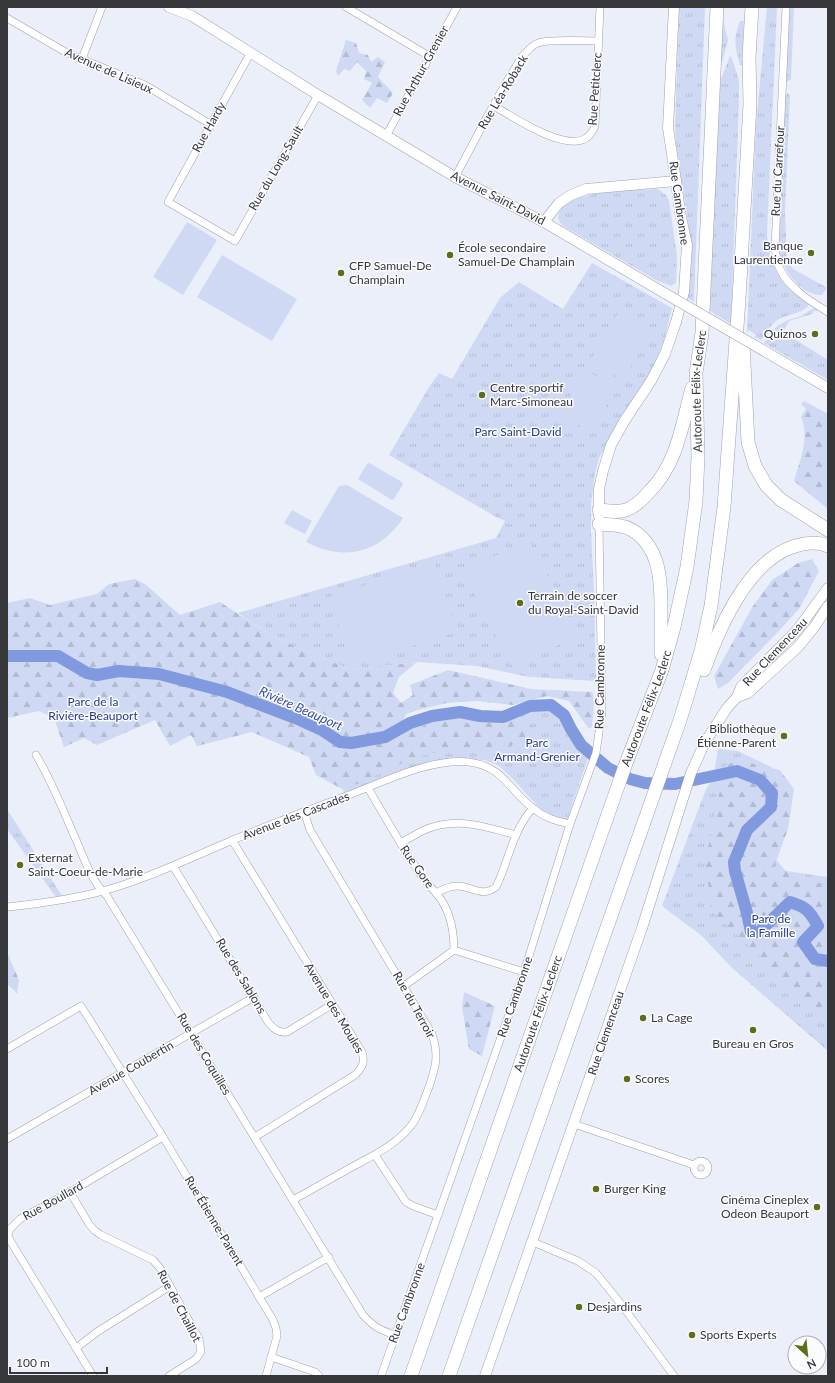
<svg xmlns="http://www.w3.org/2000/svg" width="835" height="1383" font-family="Lato,sans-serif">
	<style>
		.grass { fill: url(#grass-tufts) }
		.forest { fill: url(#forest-firs) }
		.garden { fill: #cfd9f3 }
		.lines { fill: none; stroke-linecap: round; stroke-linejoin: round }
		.river { stroke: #8199df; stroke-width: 12 }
		.street-casing { stroke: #9ea2ac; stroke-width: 8 }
		.secondary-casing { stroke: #9ea2ac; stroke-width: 11 }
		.highway-casing { stroke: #9ea2ac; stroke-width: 14 }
		.street { stroke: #fff; stroke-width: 7 }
		.secondary { stroke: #fff; stroke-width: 10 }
		.highway { stroke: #fff; stroke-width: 13 }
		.secondary-bridge-casing { stroke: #9ea2ac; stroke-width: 11; stroke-linecap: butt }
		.secondary-bridge { stroke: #fff; stroke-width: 10 }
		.poi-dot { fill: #5e6d17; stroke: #fbfcff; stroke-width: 1.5 }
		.labels { text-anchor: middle; stroke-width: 3; stroke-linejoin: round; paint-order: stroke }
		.street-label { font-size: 12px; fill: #35373b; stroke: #fbfcff }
		.poi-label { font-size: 12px; fill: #35373b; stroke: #fbfcff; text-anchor: start }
		.park-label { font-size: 12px; fill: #273a8c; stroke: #fbfcff }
		.water-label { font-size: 13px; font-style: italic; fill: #3950a4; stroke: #fbfcff }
	</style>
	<defs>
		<pattern id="grass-tufts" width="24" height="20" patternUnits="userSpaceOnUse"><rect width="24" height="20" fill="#cfd9f3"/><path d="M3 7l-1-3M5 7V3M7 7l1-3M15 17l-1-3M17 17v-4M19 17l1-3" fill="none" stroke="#b2bbd1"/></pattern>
		<pattern id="forest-firs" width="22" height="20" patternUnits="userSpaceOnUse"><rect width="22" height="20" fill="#cfd9f3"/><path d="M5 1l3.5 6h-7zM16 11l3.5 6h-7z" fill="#b2bbd1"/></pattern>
	</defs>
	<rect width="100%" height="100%" fill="#ebeffa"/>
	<!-- grass -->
	<g class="grass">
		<polygon points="679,7 705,7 694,302 686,297 690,244 688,222 678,161 675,129"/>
		<path d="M 767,7 L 777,7 L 767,233 C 769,266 781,288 810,304 C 801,316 784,313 774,323 C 769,327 765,335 761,340 L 754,337 L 756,335 L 749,330 L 747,333 L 756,125 Z"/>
		<polygon points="788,7 794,7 791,79 787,82 785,81"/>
		<polygon points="722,17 728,40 721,66 719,66"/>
		<path d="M 740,21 L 744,21 L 742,65 L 740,65 C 735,44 733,42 740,21 Z"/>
		<polygon points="730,56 732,58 739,81 739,99 731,324 710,311 719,94 721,79"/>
		<path d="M 788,93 L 790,95 L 785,212 L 787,259 L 793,269 L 826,287 L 826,289 L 822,295 C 805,296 789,278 783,263 C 779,254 778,244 777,235 L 784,95 Z"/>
		<path d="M 658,189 L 666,195 L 669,201 L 677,256 L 676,283 L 671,286 L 656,280 L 563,226 L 559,221 L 558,217 C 559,213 561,209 564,206 C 583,189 633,191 658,189 Z"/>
		<polygon points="592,263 672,308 664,341 650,373 599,458 595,474 591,503 591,531 594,592 596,681 529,677 477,666 417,662 351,670 272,636 238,613 496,538 505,521 498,518 389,455 429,387 439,373 452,379 500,298 519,282 563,309"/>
		<polygon points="815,308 819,311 814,311 812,314 789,321 784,330 785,333 828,360 828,380 764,343 777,326 788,320 801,316 812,309"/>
		<path d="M 546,708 C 564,714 568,728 577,743 C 580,748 584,753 588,758 L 567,820 L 544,813 L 513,779 L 499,766 L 485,760 L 460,758 L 434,763 L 345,796 L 336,769 C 360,755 383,740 408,728 C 416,724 426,719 436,717 C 459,714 480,723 503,721 C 518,720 530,709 546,708 Z"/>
		<polygon points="718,749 738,751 771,767 789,793 791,812 771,854 786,871 828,877 828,1051 731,967 702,936 662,906 706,789 713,779"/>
		<polygon points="7,809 64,899 58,900 7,829"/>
	</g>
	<!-- forest -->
	<g class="forest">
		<polygon points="346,40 356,43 359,53 368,55 371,62 378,57 385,62 378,77 393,93 387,103 377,98 370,108 362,100 372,83 364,79 366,71 357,62 350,71 344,69 338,76 336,71"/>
		<path d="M 804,401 L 828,414 L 828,509 L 794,481 C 800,461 810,438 801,417 L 806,409 L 801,404 Z"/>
		<polygon points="812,559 819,571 799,609 776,634 728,683 718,689 714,676 753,606 772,580 798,563"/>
		<polygon points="135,579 145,584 180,615 220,602 272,636 351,670 417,662 399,677 393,693 401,703 413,695 410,685 448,670 531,689 593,692 594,704 592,727 589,729 569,701 547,696 513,705 478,701 447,703 418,710 406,714 400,729 405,735 423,726 440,721 477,724 524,718 530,721 532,727 525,738 498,752 490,751 441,751 413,758 344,790 316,775 309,757 252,732 197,746 191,735 170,746 155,720 97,745 84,738 64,747 54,718 39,711 7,718 7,603 30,598 50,605 97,594 109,584"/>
		<polygon points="738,760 780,770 794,789 788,829 774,867 815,881 828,887 828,1019 801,996 712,911 705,862 725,766"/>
		<polygon points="7,952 19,980 17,993 7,984"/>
		<polygon points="464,992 495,1006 482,1056 469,1049 462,1007"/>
	</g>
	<!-- garden -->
	<g class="garden">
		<polygon points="187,222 217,240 183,295 153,277"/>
		<polygon points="222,255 297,299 272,341 197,297"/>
		<polygon points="618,313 651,332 623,380 590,361"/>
		<polygon points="585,370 617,387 592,433 560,415"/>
		<polygon points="369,463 402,482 403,484 394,499 392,500 358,479 367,464"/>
		<path d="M 347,485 L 403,518 C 380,553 344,562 306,542 L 339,486 Z"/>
		<polygon points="292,510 312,521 305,534 284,523"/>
		<polygon points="528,539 578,635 513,668 463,572"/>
		<polygon points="434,562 457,632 352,666 329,597"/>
	</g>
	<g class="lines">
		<!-- river -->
		<path class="river" d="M 7,656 L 58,656 L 87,673 L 97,675 L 119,671 L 159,674 L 227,692 L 300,720 L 322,730 L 340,742 L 351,743 L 385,737 L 410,723 L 432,716 L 460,712 L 480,716 L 503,717 L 530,706 L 551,705 L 564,715 L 571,729 L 581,745 L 608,768 L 630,779 L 645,783 L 675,784 L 737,771 L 760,780 L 772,793 L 771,807 L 747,830 L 734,862 L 735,871 L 747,913 L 751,932 L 759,932 L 790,902 C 806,907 809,910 818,926 L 803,942 L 815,959 L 828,961"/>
		<defs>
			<g id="street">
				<polyline points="346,7 429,56"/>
				<path d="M 786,7 L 775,248 C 776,254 777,262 779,267 C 788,288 810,301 828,312"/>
				<polyline points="7,18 67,53 145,85 210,124"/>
				<polyline points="251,52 168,202 235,241 318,95"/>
				<polyline points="82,59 102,7"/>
				<path d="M 494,106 C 513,117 565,152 586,138 C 591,135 593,131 595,126 L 600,7"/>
				<polyline points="386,136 457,7"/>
				<path d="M 455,177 C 477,137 497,95 522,57 C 526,52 532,45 538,43 C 550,39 584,41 599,41"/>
				<path d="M 36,755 C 53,783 64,813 77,842 C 85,861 92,882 107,896 L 363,1315 C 374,1327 380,1330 395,1335"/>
				<path d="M 368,788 C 384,815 399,842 417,869 C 422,878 429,885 436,893 C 450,909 454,929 454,950"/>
				<path d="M 232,840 L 362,1052 C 365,1062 363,1067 355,1075 L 255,1137"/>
				<path d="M 400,843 C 408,839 415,835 422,831 C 455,816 483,826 516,835"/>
				<path d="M 173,866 L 268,1022 C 274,1029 278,1033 287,1032 L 333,1004"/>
				<path d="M 436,893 C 443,889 449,886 457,886 C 472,886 481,898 496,887 C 509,861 512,831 533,808"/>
				<path d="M 7,907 C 36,904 66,900 95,893 C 140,882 183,861 226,843 C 266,826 307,810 349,795 C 383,782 431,758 469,762 C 505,767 508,790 534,809 C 545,818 556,821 570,824"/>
				<polyline points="404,986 454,950 524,972"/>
				<polyline points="7,1049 81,1006 163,1137 273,1320 276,1328 277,1336 266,1376"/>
				<polyline points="574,1124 694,1165"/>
				<polyline points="7,1139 254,997"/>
				<polyline points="375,1155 406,1202 413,1206 438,1215"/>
				<circle cx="701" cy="1168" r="7"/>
				<polyline points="70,1192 89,1224 94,1230 101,1235 153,1260 160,1268 199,1339 201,1352 196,1359 169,1376"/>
				<path d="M 293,1200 C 313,1189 332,1178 352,1167 C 374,1155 398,1144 413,1123 C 420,1113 424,1099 429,1087 C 436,1066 439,1055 432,1034 L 310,830 L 304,811"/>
				<polyline points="533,1242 578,1261 596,1273 621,1304 674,1376"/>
				<polyline points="259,1297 329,1257"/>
				<polyline points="76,1348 97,1332 170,1286"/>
				<polyline points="271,1357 315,1372 319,1376"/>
				<polyline points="93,1376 11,1242 8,1236 9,1230 20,1219 70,1192 163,1137"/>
				<polyline points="381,1376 524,972 570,824 596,753 602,711 599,524"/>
			</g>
			<g id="secondary">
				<polyline points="169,7 192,16 318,95 455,177 544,222 666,294"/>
				<polyline points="544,222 559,203 571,195 586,189 676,181"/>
				<polyline points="754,345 828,388"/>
				<polyline points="599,516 599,489 603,471 611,445 625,420 651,381 665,354 676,322 684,292 687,245 680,212 676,181 668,128 674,7"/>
				<polyline points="737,697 741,687 798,629 828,588"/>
				<polyline points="485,1376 642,928 691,773 705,742 727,708 737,697 748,693 798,647 815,626 828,606"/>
			</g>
			<g id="highway">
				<polyline points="743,344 748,442 755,466 766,485 781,500 828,530"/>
				<path d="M 599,510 C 608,511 617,513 626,510 C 634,507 642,500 648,493 C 677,465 682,425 692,388"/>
				<path d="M 599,524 C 609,525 622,524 632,530 C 660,547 661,580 661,609 C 661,624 661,639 661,654"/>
				<path d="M 704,670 C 719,628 747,563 792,547 C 805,543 816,541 828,546"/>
				<path id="s1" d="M 411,1376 L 625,766 L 662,670 L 674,627 L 687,567 L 696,501 L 698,457 L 696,373 L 702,333 L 717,7"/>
				<polyline points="449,1376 680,720 701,651 711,606 724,507 739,299 750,104 749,57 752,7"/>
			</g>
		</defs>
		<!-- street casing -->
		<use href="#street" class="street-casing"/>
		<!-- secondary casing -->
		<use href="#secondary" class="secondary-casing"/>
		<!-- highway casing -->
		<use href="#highway" class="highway-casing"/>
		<!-- street -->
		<use href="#street" class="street"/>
		<!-- secondary -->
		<use href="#secondary" class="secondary"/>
		<!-- highway -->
		<use href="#highway" class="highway"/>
		<defs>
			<polyline id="secondary-bridge" points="666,294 754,345"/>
		</defs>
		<!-- secondary-bridge casing -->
		<use href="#secondary-bridge" class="secondary-bridge-casing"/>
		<!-- secondary-bridge -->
		<use href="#secondary-bridge" class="secondary-bridge"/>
	</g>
	<!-- markers -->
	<g class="poi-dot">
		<circle cx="811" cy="253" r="4"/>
		<circle cx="450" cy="255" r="4"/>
		<circle cx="341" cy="273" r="4"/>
		<circle cx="815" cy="334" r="4"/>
		<circle cx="482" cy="395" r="4"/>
		<circle cx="520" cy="603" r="4"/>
		<circle cx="784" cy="736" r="4"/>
		<circle cx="20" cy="865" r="4"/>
		<circle cx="643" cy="1018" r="4"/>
		<circle cx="753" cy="1030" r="4"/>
		<circle cx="627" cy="1079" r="4"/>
		<circle cx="596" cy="1189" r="4"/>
		<circle cx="817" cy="1207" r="4"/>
		<circle cx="579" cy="1307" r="4"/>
		<circle cx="692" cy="1335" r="4"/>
	</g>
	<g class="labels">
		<!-- street labels -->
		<g class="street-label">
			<text transform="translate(109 71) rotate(24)" y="4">Avenue de Lisieux</text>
			<text transform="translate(421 71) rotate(-61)" y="4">Rue Arthur-Grenier</text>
			<text transform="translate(595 89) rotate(-86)" y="4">Rue Petitclerc</text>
			<text transform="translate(503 92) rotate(-59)" y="4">Rue Léa-Roback</text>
			<text transform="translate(209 127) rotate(-61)" y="4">Rue Hardy</text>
			<text transform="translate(276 168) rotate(-60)" y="4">Rue du Long-Sault</text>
			<text transform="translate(778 171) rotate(-87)" y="4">Rue du Carrefour</text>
			<text transform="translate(498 198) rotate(27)" y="4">Avenue Saint-David</text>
			<text transform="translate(679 203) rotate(82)" y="4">Rue Cambronne</text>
			<text dy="4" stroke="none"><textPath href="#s1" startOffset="1032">Autoroute Félix-Leclerc</textPath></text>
			<text transform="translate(775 652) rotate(-47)" y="4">Rue Clemenceau</text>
			<text transform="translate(600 687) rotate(-89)" y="4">Rue Cambronne</text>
			<text dy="4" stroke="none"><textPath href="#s1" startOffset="708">Autoroute Félix-Leclerc</textPath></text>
			<text transform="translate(296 816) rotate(-21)" y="4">Avenue des Cascades</text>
			<text transform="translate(417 867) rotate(55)" y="4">Rue Gore</text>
			<text transform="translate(241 976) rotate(59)" y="4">Rue des Sablons</text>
			<text transform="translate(515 997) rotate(-71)" y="4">Rue Cambronne</text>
			<text transform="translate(414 1005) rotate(61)" y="4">Rue du Terroir</text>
			<text transform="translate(334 1008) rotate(59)" y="4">Avenue des Moules</text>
			<text dy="4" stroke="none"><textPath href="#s1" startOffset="384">Autoroute Félix-Leclerc</textPath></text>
			<text transform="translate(606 1033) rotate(-71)" y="4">Rue Clemenceau</text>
			<text transform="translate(204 1054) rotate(59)" y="4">Rue des Coquilles</text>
			<text transform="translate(131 1068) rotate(-30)" y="4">Avenue Coubertin</text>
			<text transform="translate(53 1201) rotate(-29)" y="4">Rue Boullard</text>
			<text transform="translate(214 1221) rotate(59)" y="4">Rue Étienne-Parent</text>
			<text transform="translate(407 1303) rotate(-70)" y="4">Rue Cambronne</text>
			<text transform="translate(179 1306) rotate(62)" y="4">Rue de Chaillot</text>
		</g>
		<!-- poi labels -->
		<g class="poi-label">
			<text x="803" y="250" text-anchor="end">Banque<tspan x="803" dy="14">Laurentienne</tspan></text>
			<text x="458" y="252">École secondaire<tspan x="458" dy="14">Samuel-De Champlain</tspan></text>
			<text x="349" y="270">CFP Samuel-De<tspan x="349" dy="14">Champlain</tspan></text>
			<text x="807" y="338" text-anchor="end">Quiznos</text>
			<text x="490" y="392">Centre sportif<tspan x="490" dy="14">Marc-Simoneau</tspan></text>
			<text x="528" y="600">Terrain de soccer<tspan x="528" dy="14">du Royal-Saint-David</tspan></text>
			<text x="776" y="733" text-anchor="end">Bibliothèque<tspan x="776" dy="14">Étienne-Parent</tspan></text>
			<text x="28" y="862">Externat<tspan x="28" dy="14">Saint-Coeur-de-Marie</tspan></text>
			<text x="651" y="1022">La Cage</text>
			<text x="753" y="1048" text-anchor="middle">Bureau en Gros</text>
			<text x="635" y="1083">Scores</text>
			<text x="604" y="1193">Burger King</text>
			<text x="809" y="1204" text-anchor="end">Cinéma Cineplex<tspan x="809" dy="14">Odeon Beauport</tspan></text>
			<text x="587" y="1311">Desjardins</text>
			<text x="700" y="1339">Sports Experts</text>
		</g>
		<!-- park labels -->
		<g class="park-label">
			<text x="518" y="436">Parc Saint-David</text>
			<text x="93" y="706">Parc de la<tspan x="93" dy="14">Rivière-Beauport</tspan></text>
			<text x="537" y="747">Parc<tspan x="537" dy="14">Armand-Grenier</tspan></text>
			<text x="771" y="923">Parc de<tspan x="771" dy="14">la Famille</tspan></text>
		</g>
		<!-- water labels -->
		<g class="water-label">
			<text transform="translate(301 708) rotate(24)" y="5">Rivière Beauport</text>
		</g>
	</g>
	<!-- border -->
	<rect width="835" height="1383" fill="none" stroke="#35373b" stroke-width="16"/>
	<!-- north arrow -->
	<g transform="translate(807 1355) rotate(153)"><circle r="19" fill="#fbfcff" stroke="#acadb1"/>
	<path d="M0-3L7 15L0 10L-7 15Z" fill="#5e6d17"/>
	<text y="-6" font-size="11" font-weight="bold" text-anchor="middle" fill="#35373b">N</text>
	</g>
	<!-- scale -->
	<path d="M10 1367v6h97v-6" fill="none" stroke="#35373b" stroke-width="2"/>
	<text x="16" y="1367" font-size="12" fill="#35373b" stroke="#fbfcff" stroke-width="3" paint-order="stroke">100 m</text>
</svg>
